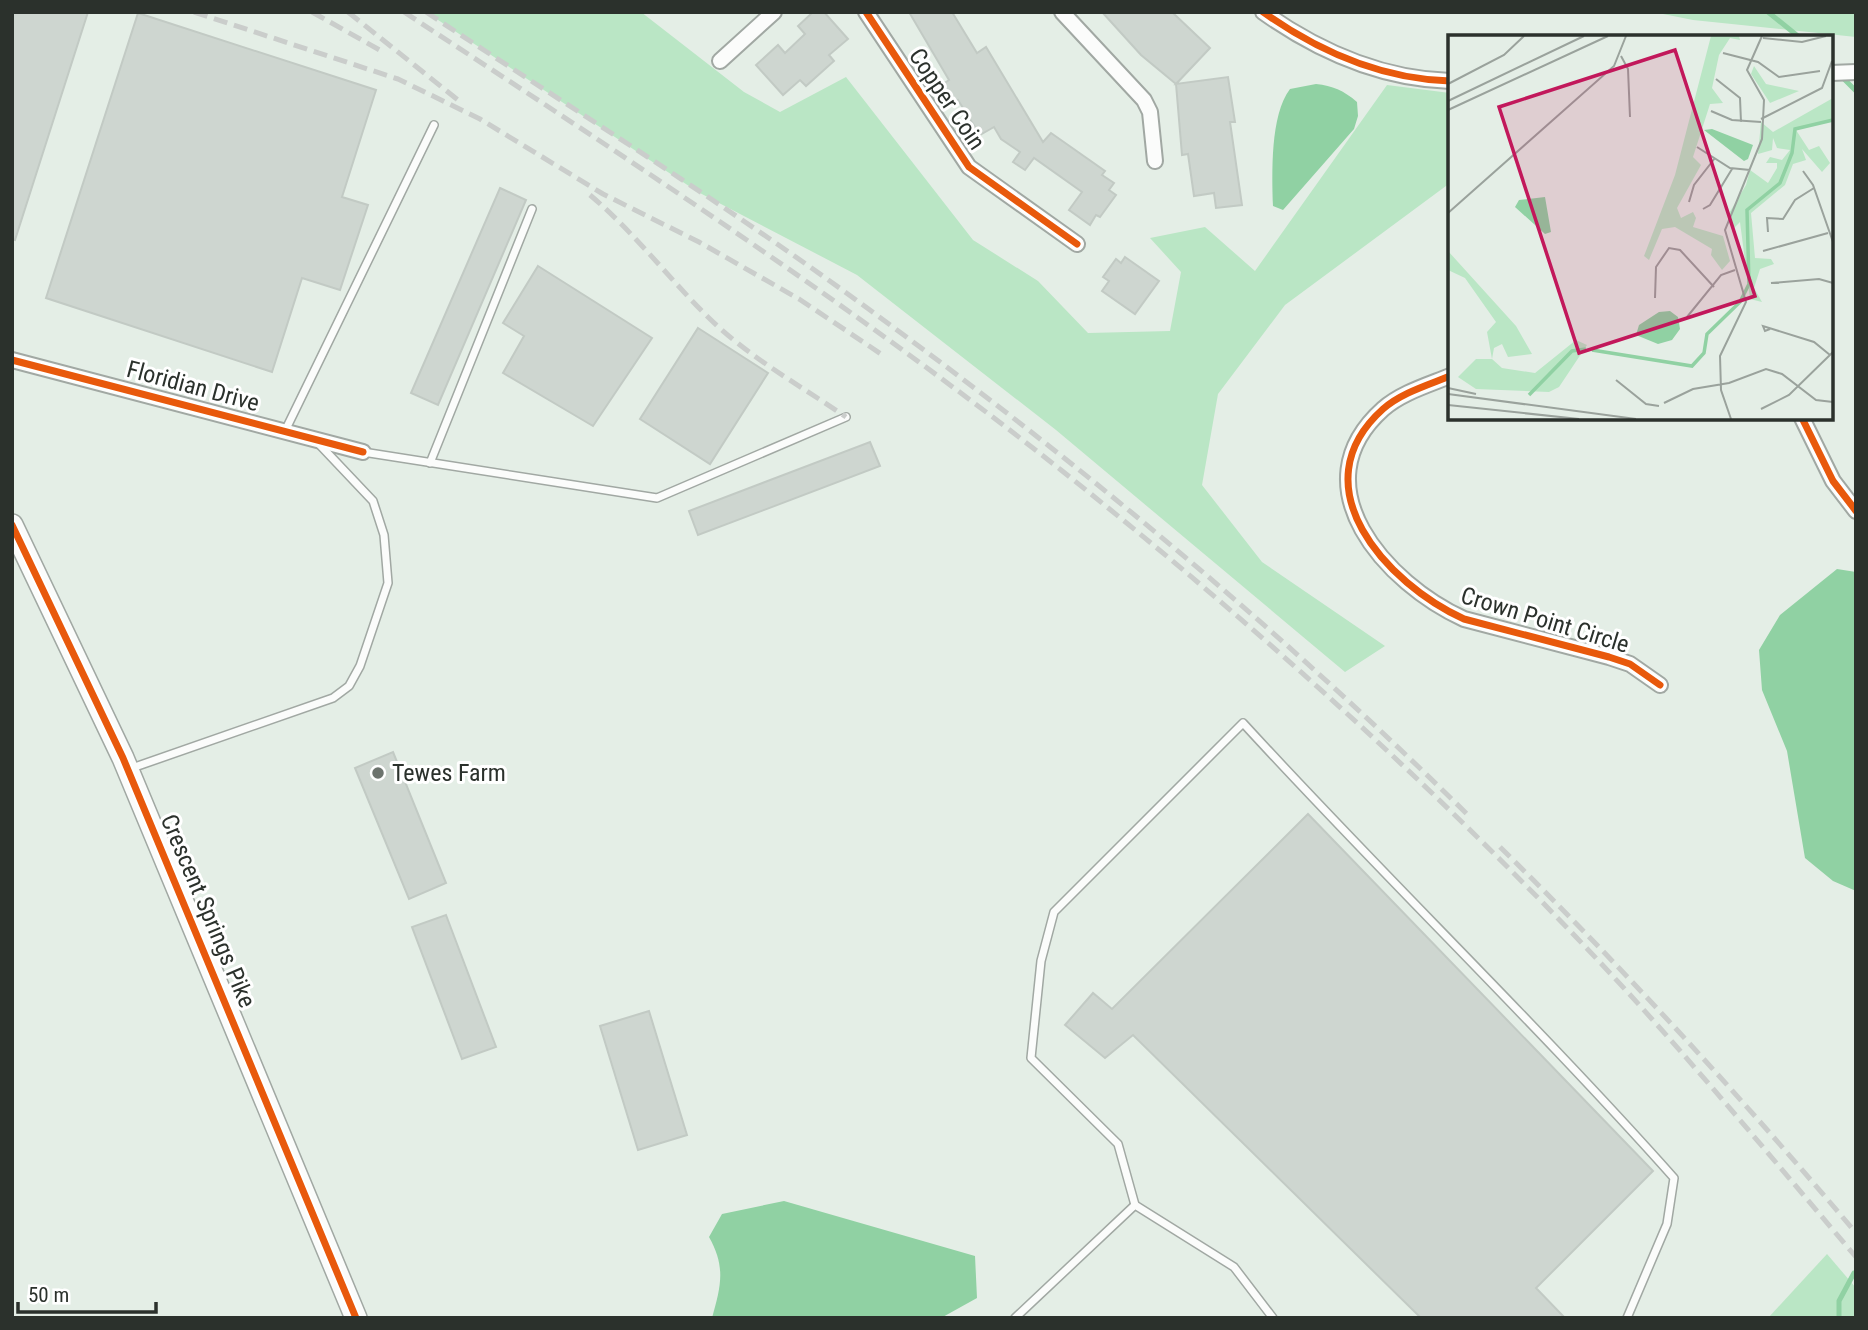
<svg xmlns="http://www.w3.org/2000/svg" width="1868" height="1330" font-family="'Roboto Condensed',sans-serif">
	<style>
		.green { fill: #bae6c5 }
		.water { fill: #90d1a3 }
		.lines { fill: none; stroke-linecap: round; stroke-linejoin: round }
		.stream { stroke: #90d1a3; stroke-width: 5 }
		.building { fill: #ced6d0; stroke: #c2cac4; stroke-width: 2 }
		.service-casing { stroke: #a1a8a3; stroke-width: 10 }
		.minor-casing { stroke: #a1a8a3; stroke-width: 18 }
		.secondary-casing { stroke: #a1a8a3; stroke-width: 24 }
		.service { stroke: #fbfcfb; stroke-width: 7 }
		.minor { stroke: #fbfcfb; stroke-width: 14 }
		.secondary { stroke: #fbfcfb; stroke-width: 21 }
		.rail { stroke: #cacdcb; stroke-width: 5; stroke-dasharray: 14 7; stroke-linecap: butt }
		.cycleway-casing { stroke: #fff; stroke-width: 11 }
		.cycleway { stroke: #e8590c; stroke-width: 7 }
		.poi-dot { fill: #6c736d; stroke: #fff; stroke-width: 2.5 }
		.labels { text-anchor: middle; stroke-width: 6; stroke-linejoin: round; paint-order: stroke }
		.street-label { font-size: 24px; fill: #2b312c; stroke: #fff }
		.poi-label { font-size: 24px; fill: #2b312c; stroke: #fff; text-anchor: start }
		.inset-river { fill: none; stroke: #90d1a3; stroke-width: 3.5 }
		.inset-road { fill: none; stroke: #9aa29c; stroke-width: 2 }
		.view { fill: #c2185b; fill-opacity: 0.15; stroke: #c2185b; stroke-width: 3.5 }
		.inset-edge { fill: none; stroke: #2b312c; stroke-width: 3.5 }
	</style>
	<rect width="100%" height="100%" fill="#e4eee6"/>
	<!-- green -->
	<g class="green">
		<polygon points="426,12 641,12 744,92 780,112 846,77 973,240 1038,281 1088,333 1170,331 1181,272 1150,238 1205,227 1255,271 1387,85 1450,93 1450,183 1285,305 1218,394 1202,485 1262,562 1385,646 1345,672 1056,430 857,275 698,192"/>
		<polygon points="1653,12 1856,12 1856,37 1693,20"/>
		<polygon points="1827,1254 1856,1288 1856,1318 1768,1318"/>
	</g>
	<!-- water -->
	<g class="water">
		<path d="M 1316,84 C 1333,86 1343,90 1357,102 L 1358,116 L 1354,129 L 1283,210 L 1273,206 C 1272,174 1270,115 1290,89 Z"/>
		<polygon points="1837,569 1856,572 1856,891 1833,881 1805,858 1787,751 1762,690 1759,650 1780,615"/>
		<path d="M 784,1201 L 975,1256 L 977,1298 L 941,1318 L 712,1318 C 721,1286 726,1267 709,1237 L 722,1214 Z"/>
	</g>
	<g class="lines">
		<!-- stream -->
		<g class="stream">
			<polyline points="1768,12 1799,37"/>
			<polyline points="1841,76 1856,91"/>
			<polyline points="1839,1318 1839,1301 1854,1273"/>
		</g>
	</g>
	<!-- building -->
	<g class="building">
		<polygon points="12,12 88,12 15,240 12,239"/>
		<polygon points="813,12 824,12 848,39 829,55 834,61 806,86 800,80 783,95 756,65 778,45 785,53 805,34 798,26"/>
		<polygon points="909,12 952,12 977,53 986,47 1043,142 1051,133 1105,171 1102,175 1114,183 1109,190 1116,195 1100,217 1096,215 1090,225 1069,210 1082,192 1034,158 1025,170 1013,162 1020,152 1001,139 994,127 980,135 958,100 955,103 943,84 949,80"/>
		<polygon points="1102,12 1172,12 1210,48 1176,84 1228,77 1235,122 1230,122 1242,205 1216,208 1214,193 1194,196 1188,154 1182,155 1176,84 1141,55"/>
		<polygon points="138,13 376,90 342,197 368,205 340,290 302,278 272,372 46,298"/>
		<polygon points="500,188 526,200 438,405 411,393"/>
		<polygon points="1125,257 1159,281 1135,314 1102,291 1109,281 1103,277 1116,259 1121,263"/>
		<polygon points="538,266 652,338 593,426 503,373 524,336 503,323"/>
		<polygon points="698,328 768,373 710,464 640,419"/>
		<polygon points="870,442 880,466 698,535 689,511"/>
		<polygon points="393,752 446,883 409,899 355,768"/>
		<polygon points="1308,814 1653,1171 1536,1288 1565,1318 1421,1318 1133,1035 1105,1058 1065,1025 1093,993 1112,1009"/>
		<polygon points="446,915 496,1047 462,1059 412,927"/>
		<polygon points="649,1011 687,1135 638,1150 600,1026"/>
	</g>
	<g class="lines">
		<defs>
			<g id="service">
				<polyline points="285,431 434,125"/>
				<polyline points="363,452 657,498 846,417"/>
				<polyline points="430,463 532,209"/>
				<polyline points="132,768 333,698 349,686 360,666 388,583 384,535 373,501 319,444"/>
				<path d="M 1135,1205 L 1118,1144 L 1031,1058 L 1041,961 L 1054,912 L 1243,723 C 1384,877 1535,1022 1674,1178 L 1667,1224 L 1627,1318"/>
				<polyline points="1015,1318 1135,1205 1234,1267 1273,1318"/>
			</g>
			<g id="minor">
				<polyline points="866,12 969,167 1077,244"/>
				<polyline points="1062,12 1144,100 1150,112 1155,161"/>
				<path d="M 1263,12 C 1318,51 1381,79 1450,81"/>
				<polyline points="720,61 774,12"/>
				<polyline points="1831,73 1856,72"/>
				<polyline points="12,360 363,452"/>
				<path d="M 1450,376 C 1428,385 1401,393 1383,409 C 1297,486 1387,584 1464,619 L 1609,657 L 1630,664 L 1660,685"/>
				<polyline points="1802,418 1833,481 1856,511"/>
			</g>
			<polyline id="secondary" points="12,525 123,758 356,1318"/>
		</defs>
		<!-- service casing -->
		<use href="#service" class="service-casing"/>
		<!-- minor casing -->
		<use href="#minor" class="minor-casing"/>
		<!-- secondary casing -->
		<use href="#secondary" class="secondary-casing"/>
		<!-- service -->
		<use href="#service" class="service"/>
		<!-- minor -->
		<use href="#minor" class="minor"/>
		<!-- secondary -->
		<use href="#secondary" class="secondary"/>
		<!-- rail -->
		<g class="rail">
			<polyline points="194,12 398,79 480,119 603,194 699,242 799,299 884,356"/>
			<polyline points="312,12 385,53"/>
			<polyline points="348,12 458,100"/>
			<path d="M 404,12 C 628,159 851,304 1061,470 C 1242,614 1416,770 1576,937 C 1674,1039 1764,1149 1856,1257"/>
			<path d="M 426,12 C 577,112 732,208 878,316 C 1087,469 1286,635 1471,818"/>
			<path d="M 590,195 C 635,233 669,279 710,319 C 750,358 801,386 846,417"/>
			<path d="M 1500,847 C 1625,970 1743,1099 1856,1233"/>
		</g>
		<defs>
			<g id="cycleway">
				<polyline points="866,12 969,167 1077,244"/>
				<path d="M 1263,12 C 1318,51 1381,79 1450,81"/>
				<polyline points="12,360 363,452"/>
				<path d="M 1450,376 C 1428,385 1401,393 1383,409 C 1297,486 1387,584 1464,619 L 1609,657 L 1630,664 L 1660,685"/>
				<polyline points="1802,418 1833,481 1856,511"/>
				<polyline points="12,525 123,758 356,1318"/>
			</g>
		</defs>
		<!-- cycleway casing -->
		<use href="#cycleway" class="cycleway-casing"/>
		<!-- cycleway -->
		<use href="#cycleway" class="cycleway"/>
	</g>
	<!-- markers -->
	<circle class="poi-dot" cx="378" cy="773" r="7"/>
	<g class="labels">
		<!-- street labels -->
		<g class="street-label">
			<text transform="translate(947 99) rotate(56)" y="8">Copper Coin</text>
			<text transform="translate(193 386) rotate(15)" y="8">Floridian Drive</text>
			<text transform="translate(1545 620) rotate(17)" y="8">Crown Point Circle</text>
			<text transform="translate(208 911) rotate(67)" y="8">Crescent Springs Pike</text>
		</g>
		<!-- poi labels -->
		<g class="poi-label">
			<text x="392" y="781">Tewes Farm</text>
		</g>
	</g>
	<!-- overview -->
	<g transform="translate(1448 35)">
		<rect width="385" height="385" fill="#e4eee6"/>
		<path d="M 263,1 L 291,1 L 292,5 L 282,3 L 271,20 L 264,53 L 275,68 L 262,69 L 245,122 L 253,130 L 229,173 L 233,183 L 245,177 L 248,183 L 245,192 L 275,201 L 282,226 L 274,235 L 263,220 L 264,214 L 227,192 L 214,194 L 201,225 L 196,221 L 227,140 ZM 306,31 L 318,49 L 351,56 L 322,68 L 303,39 ZM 385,63 L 385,85 L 348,95 L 361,115 L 371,111 L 382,128 L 374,137 L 354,114 L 358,125 L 345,129 L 337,150 L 303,178 L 307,223 L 323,224 L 326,229 L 312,234 L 306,253 L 314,267 L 302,264 L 292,187 L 286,193 L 280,180 L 298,150 L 302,135 L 320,148 L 329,133 L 329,128 L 318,128 L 322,122 L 334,125 L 342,115 L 329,113 L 325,103 L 324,115 L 310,119 L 313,87 L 325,97 ZM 0,216 L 68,291 L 84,319 L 60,322 L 54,309 L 46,313 L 44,324 L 54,333 L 87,338 L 128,305 L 139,310 L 111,352 L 101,357 L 28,354 L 10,342 L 28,324 L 44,324 L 39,297 L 48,287 L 17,243 L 0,235 Z" fill="#bae6c5"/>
		<path d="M 264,94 L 305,110 L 300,124 L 296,126 L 256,95 ZM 97,162 L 103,197 L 97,199 L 67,172 L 71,165 ZM 222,276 L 230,282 L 232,294 L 224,305 L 210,309 L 188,300 L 191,290 L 211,277 Z" fill="#90d1a3"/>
		<path class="inset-river" d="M 144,315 L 244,331 L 256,318 L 259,299 L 292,267 L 301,249 L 299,175 L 332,148 L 344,118 L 347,94 L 385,85M 81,360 L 124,316 L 138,314"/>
		<path class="inset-road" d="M 315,3 L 354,7 L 378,1M 275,18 L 310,27 L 331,42 L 372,36M 173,21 L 180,34 L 182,82M 268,44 L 292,63 L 293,87M 0,49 L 56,20 L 76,1M 0,66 L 136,1M 0,75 L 160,1M 263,76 L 284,85 L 313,87M 313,84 L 374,53 L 384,26M 249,112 L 282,133 L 302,135M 355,136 L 365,150 L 385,207M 241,167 L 246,150 L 267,123M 255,174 L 262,170 L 284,134M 0,178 L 166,31 L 178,1M 320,197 L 319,183 L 335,184 L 347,165 L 366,153M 315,216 L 380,198M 331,248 L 323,248 L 371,244 L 385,248M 207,263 L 208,232 L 221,213 L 232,215 L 266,252M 239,282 L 273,240 L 287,235M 322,294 L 317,296 L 315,291 L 366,307 L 382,320M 168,345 L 198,369 L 211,371M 0,353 L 28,359M 0,359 L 188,384M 216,368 L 245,354 L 281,348 L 318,334 L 334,339 L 368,365 L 385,367M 0,370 L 131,384M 313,374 L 341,360 L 385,317M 283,384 L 273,355 L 272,321 L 298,267 L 277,195 L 314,104 L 316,65 L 299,35 L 314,1"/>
		<path class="view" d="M 227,15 L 307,261 L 131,318 L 51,72 Z"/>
		<rect width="385" height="385" class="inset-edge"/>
	</g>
	<!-- border -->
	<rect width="1868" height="1330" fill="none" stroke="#2b312c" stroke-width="28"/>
	<!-- scale -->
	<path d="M18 1302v10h138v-10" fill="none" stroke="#2b312c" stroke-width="3.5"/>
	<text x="28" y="1302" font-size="21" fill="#2b312c" stroke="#ffffff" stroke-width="5" paint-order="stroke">50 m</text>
</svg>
